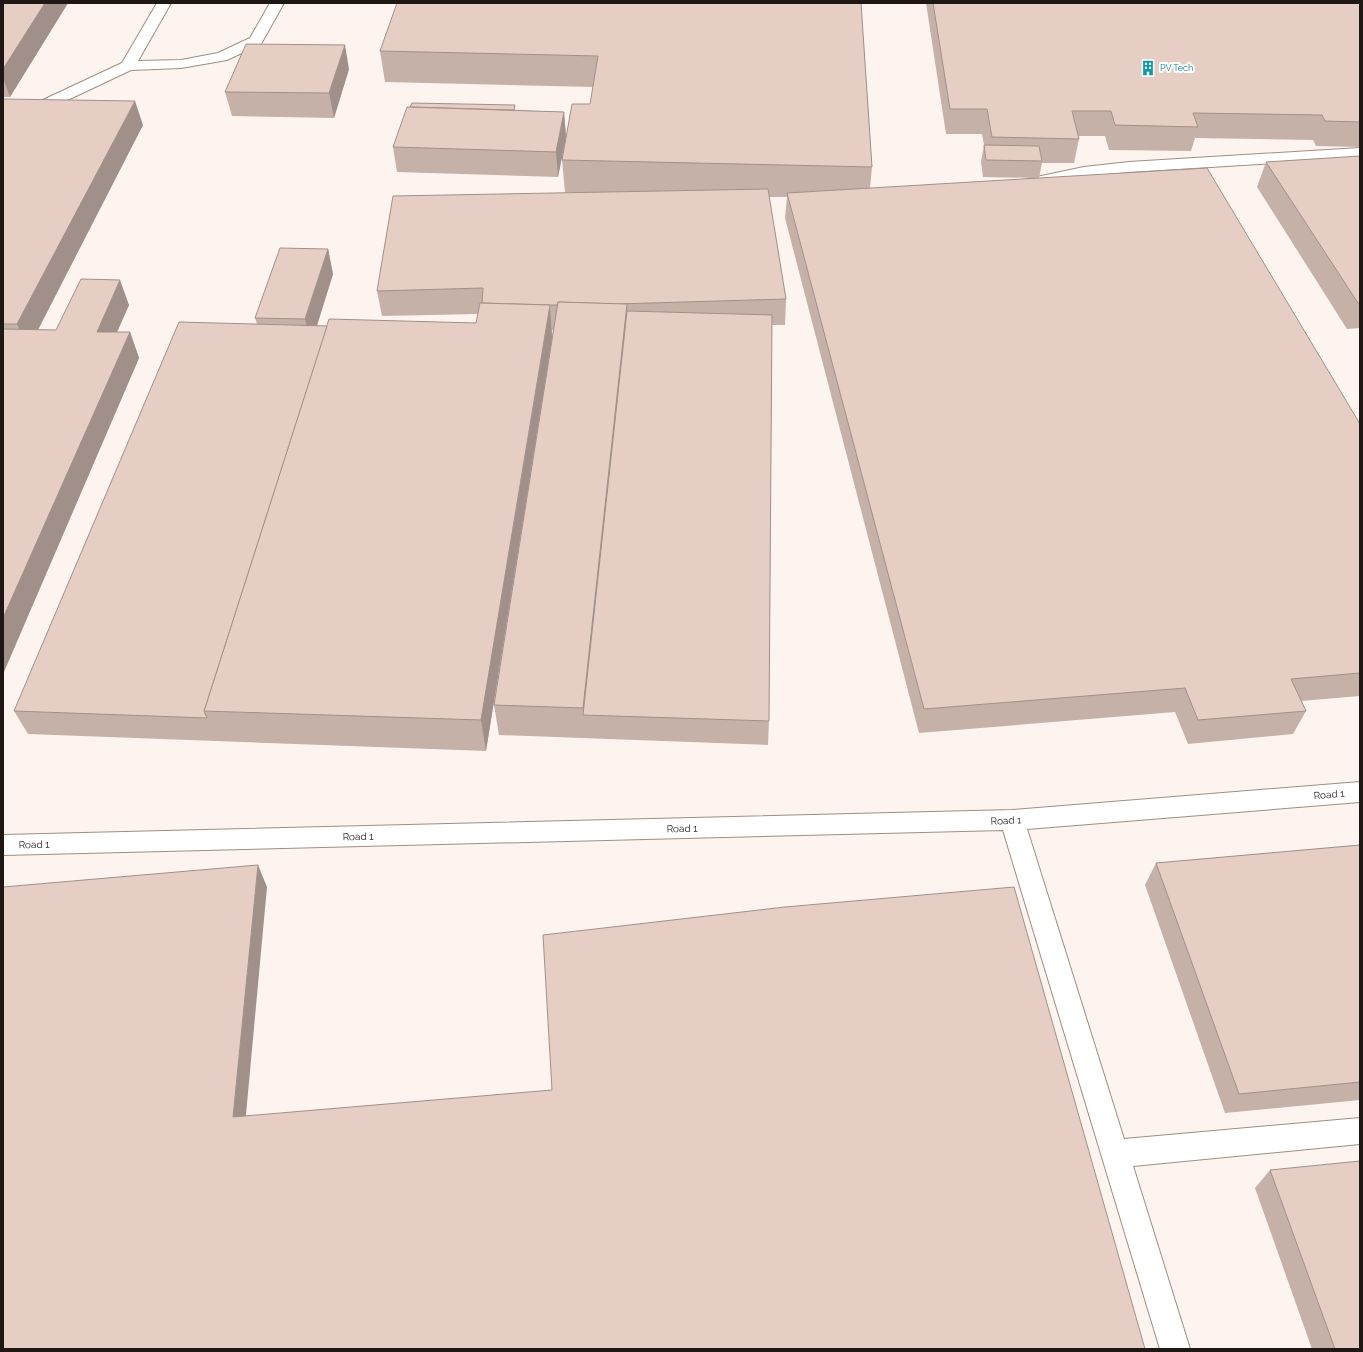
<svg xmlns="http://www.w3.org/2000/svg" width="1363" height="1352" font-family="Raleway,sans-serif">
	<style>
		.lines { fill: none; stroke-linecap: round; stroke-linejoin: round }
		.minor-casing { stroke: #a18d81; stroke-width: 2 }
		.minor { fill: #fff; fill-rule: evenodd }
		.wall { fill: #c6b1a9; fill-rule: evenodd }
		.shaded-wall { fill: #a1908a }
		.building { fill: #e6cec5; stroke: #a1908a }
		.labels { text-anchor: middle; stroke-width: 4; stroke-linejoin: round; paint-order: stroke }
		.far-culture-label { font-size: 9px; fill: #0d838f; stroke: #fff; text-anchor: start }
		.street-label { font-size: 10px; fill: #1f1713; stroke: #fff }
	</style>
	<rect width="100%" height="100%" fill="#fdf4ef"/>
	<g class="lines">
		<defs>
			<g id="minor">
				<polygon points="157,3 171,3 138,61 181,60 218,53 250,38 270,3 284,3 261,44 227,60 181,68 131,70 38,114 3,116 3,106 30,106 122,63"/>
				<polygon points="1360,148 1360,158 1129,172 1084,177 1033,187 1027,185 1025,182 1027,179 1084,167 1129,162"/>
				<polygon points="1360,782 1360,802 1027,829 1124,1139 1360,1118 1360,1144 1133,1166 1190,1349 1160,1349 1003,830 3,855 3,835 1012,810"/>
			</g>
		</defs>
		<!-- minor casing -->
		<use href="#minor" class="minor-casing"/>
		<!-- minor -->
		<use href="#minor" class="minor"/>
	</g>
	<!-- wall -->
	<g class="wall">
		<polygon points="3,3 68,3 10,97 3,97"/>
		<path d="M 861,3 L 872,167 L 870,188 L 1360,424 L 1360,696 L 1301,701 L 1306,711 L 1293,734 L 1188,744 L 1175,712 L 919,733 L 785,218 L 787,197 L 769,197 L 786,299 L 785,325 L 772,325 L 769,721 L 768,745 L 499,735 L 494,705 L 542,405 L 486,751 L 28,734 L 14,711 L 257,324 L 255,318 L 328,249 L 333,274 L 317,326 L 327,326 L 476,323 L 478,314 L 382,316 L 377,291 L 577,192 L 565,192 L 562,160 L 590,104 L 593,87 L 385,82 L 380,51 ZM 552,330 L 553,330 L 552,337 Z"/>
		<polygon points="926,3 1360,3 1360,147 1316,146 1313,140 1195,138 1191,151 1109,150 1105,136 1079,136 1079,139 1074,163 1042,163 1039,178 983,177 981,162 984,145 982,134 946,134"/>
		<polygon points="349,69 334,118 232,116 225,92"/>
		<polygon points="3,99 143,125 38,330 56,330 129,305 117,332 130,332 139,358 3,674"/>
		<polygon points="515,105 515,110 564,112 566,137 558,177 397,172 393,147"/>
		<polygon points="1360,156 1360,328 1347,329 1257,187 1266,162"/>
		<polygon points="1360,845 1360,1100 1225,1113 1145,885 1156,863"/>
		<polygon points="1270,1170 1360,1349 1312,1349 1255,1188"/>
	</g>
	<!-- shaded-wall -->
	<g class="shaded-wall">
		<polygon points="45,3 68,3 10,97 3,78 3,69"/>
		<polygon points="345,45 349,69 334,118 329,93"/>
		<polygon points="135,101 143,125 28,349 17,324"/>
		<polygon points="564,112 566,137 558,177 556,152"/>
		<polygon points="328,249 333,274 311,344 305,319"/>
		<polygon points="120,280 129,305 106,357 97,332"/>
		<polygon points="627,304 628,336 583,715 583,708"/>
		<polygon points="550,305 552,338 486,751 481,720"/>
		<polygon points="130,332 139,358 3,674 3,618"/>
		<polygon points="258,865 267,887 244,1136 233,1117"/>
	</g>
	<!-- building -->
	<g class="building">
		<polygon points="3,3 45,3 3,69"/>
		<polygon points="397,3 861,3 872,167 562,160 572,104 590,104 598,56 380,51"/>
		<polygon points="933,3 1360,3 1360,122 1325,121 1322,115 1193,113 1198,127 1115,125 1111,111 1072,111 1079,139 992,137 987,109 950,109"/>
		<polygon points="246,44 345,45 329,93 225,92"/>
		<polygon points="3,99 135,101 17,324 3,324"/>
		<polygon points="412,103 515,105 514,110 410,107"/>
		<polygon points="407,107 564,112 556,152 393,147"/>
		<polygon points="984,145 1039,146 1042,161 986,160"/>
		<polygon points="1360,156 1360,303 1358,303 1266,162"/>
		<polygon points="1207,168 1360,424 1360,673 1291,679 1306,711 1198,720 1185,688 924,709 787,193"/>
		<polygon points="768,189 786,299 616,304 558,302 557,305 550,305 482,303 483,288 377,291 393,196"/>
		<polygon points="280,248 328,249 305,319 255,318"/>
		<polygon points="81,279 120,280 97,332 130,332 3,618 3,329 56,330"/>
		<polygon points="558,302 627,304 583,708 494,705"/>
		<polygon points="480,303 550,305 481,720 204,711 329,319 476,323"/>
		<polygon points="627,311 772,315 769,721 583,715"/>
		<polygon points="179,322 327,326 204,711 207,718 14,711"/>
		<polygon points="1360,845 1360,1082 1239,1094 1156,863"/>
		<polygon points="258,865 233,1117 552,1090 543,935 785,907 1014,887 1145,1349 3,1349 3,887"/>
		<polygon points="1360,1161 1360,1349 1335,1349 1270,1170"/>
	</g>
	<!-- icons -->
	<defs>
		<symbol id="building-bare" viewBox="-9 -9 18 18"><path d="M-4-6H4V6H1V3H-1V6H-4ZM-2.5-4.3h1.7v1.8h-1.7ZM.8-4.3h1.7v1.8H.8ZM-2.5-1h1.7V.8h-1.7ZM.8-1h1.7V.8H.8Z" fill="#0f9aa8" stroke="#fff" stroke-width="2.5" paint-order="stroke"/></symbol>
	</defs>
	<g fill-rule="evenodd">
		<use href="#building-bare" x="1137" y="57" width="22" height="22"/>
	</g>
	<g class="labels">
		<!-- far-culture labels -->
		<g class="far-culture-label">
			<text x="1160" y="71">PV Tech</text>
		</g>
		<!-- street labels -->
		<g class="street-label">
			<text transform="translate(1329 794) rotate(-5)" y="4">Road 1</text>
			<text transform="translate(1006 820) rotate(-3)" y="4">Road 1</text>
			<text transform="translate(682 828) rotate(-1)" y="4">Road 1</text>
			<text transform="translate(358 836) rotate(-1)" y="4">Road 1</text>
			<text transform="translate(34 844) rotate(-1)" y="4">Road 1</text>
		</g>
	</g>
	<!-- border -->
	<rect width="1363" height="1352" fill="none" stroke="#1f1713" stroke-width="8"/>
</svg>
